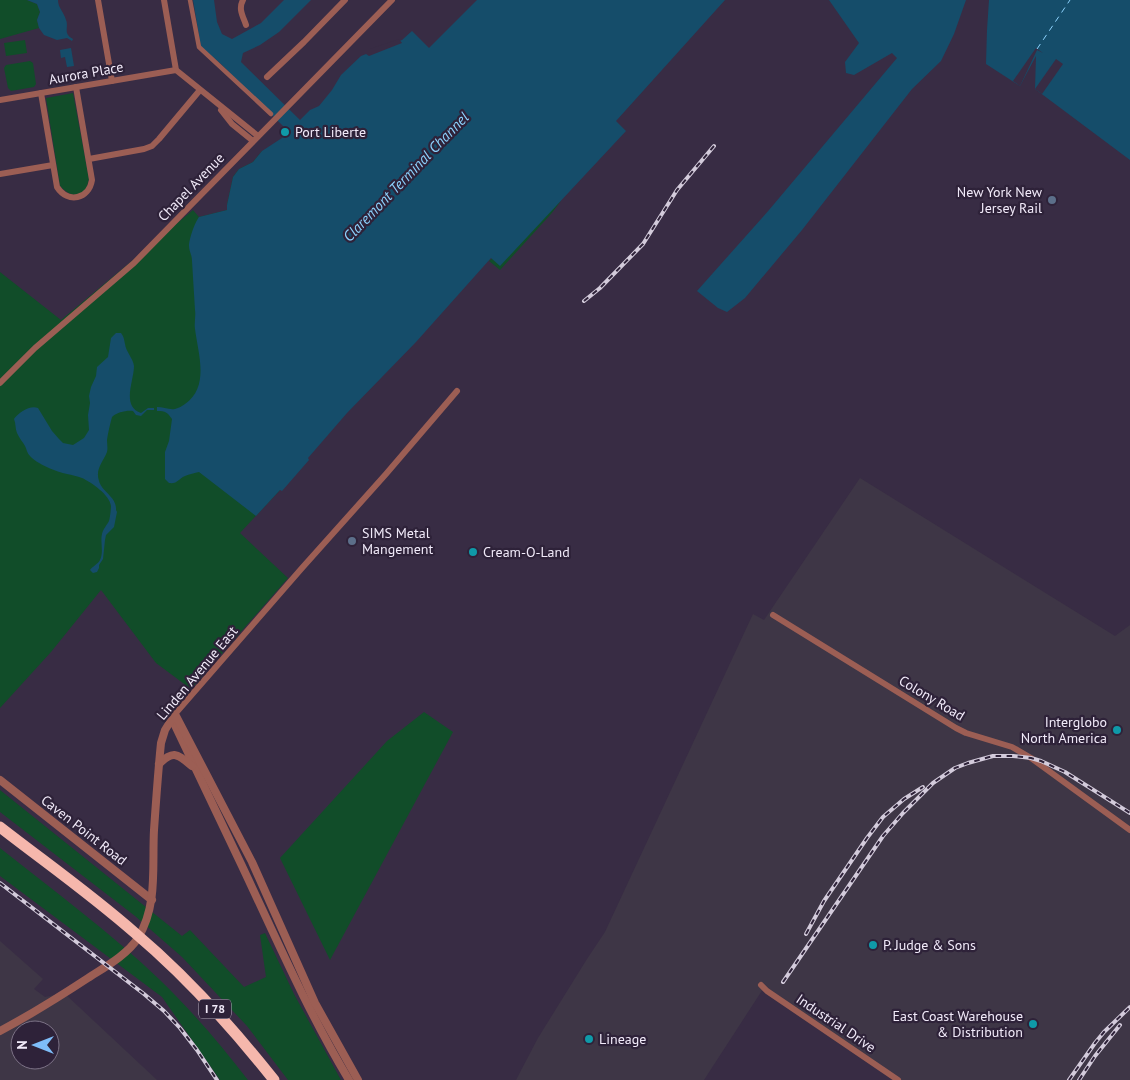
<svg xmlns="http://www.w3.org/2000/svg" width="1130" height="1080" font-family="'PT Sans',sans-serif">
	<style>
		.industrial { fill: #3e3646; fill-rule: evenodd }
		.green { fill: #114d29 }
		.water { fill: #154d6a }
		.pier { fill: #382c44 }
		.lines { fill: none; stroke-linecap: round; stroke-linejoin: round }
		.ferry { stroke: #8cd2fd; stroke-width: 1; stroke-dasharray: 6 5; stroke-linecap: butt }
		.pedestrian { stroke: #9c5e54; stroke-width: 4.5 }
		.minor { stroke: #9c5e54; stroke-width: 6 }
		.tertiary { stroke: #9c5e54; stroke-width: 8 }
		.motorway { stroke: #f5b7ac; stroke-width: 11 }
		.rail-casing { stroke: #d3cbdb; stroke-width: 4 }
		.rail { stroke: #2e2239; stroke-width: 2; stroke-dasharray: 5.5; stroke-linecap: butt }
		.culture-dot { fill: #0f9aa8; stroke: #2e2239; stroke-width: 2 }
		.service-dot { fill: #5c6f8a; stroke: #2e2239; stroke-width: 2 }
		.labels { text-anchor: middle; stroke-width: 4.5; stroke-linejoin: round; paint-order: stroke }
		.shield { fill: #2e2239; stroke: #b6aebf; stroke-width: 1 }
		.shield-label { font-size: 12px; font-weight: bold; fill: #f1eaf9 }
		.street-label { font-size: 14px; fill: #f1eaf9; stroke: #2e2239 }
		.poi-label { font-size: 14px; fill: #f1eaf9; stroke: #2e2239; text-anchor: start }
		.water-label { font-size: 15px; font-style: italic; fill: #8cd2fd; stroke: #2e2239 }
	</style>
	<rect width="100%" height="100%" fill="#382c44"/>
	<!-- industrial -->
	<g class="industrial">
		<polygon points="860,478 1115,636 1130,625 1130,1080 898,1080 763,989 704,1080 516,1080 538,1038 587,959 605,932 753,614 764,620"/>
		<path d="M 0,941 L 43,979 L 34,989 L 45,997 L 64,993 L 157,1080 L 0,1080 ZM 20,1030 L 50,1030 L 50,1060 L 20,1060 Z"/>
	</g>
	<!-- green -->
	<g class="green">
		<polygon points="0,0 27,0 37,4 40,12 37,20 39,28 0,39"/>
		<polygon points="25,40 27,53 6,56 4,43"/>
		<polygon points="30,61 33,63 36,84 34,87 11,91 8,88 4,68 6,65"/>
		<path d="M 73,93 L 89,179 L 86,190 C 75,198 69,195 60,186 L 46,98 Z"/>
		<polygon points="262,151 280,490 240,533 288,578 191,689 156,663 101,590 51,652 0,708 0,272 61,320 193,210 199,217 227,210 227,205 233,177 239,169 253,162"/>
		<polygon points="561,201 551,214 500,270 489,261"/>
		<polygon points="424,712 453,732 330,960 280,858 387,741"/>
		<polygon points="0,790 182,936 190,930 244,987 266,977 260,935 265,933 294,994 341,1080 288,1080 247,1026 182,957 135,916 0,812"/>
		<path d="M 0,848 C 54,891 110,932 160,980 C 192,1011 221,1045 248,1080 L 220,1080 L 162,997 L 0,876 Z"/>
	</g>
	<!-- water -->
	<g class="water">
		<path d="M 27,0 L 58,0 C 58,8 64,12 66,20 C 68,24 66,29 67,33 C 68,36 70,37 73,39 L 72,41 L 67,38 L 57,40 L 44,35 L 39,28 L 37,20 L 40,12 L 37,4 Z"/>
		<path d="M 193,0 L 214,0 L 217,22 L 222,34 L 232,39 L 261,23 L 284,0 L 311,0 L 279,32 L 260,45 L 243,53 L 241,62 L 300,120 L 310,110 L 319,106 L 332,90 L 341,75 L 361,56 L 371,52 L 402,40 L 412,31 L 429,48 L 477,0 L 725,0 L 616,121 L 626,131 L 500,266 L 491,258 L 416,342 L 347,413 L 308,458 L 309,460 L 282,491 L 280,490 L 256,516 L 199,472 C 195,473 189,474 185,476 C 178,479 178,484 169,483 L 165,479 L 165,452 L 169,441 L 172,419 C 167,412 166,411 157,411 L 157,407 C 163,407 169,410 175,409 C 179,408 182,406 185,404 C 210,387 198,353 195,329 C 194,323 196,316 195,310 C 194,294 193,277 192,261 C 192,255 189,251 189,246 C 189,239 195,222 199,217 L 227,210 L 227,205 L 233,177 L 239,169 L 253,162 L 262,151 L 282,138 L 287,130 L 221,64 L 201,47 Z"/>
		<polygon points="829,0 966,0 954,34 941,61 912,89 802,230 745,298 727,312 718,308 697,291 769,210 897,58 892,53 854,75 846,73 845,62 859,43"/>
		<polygon points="989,0 1130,0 1130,160 1035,89 1036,56 1020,86 986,64 987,30"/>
		<polygon points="71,48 74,66 67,67 65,57 61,58 60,50"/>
		<path d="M 116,333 L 121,333 C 124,337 124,339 125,344 C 126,352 133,358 134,366 C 134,381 121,406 141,413 L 148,408 L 154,408 L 154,410 L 147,410 L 141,416 L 136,415 L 133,411 C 127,410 117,412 112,417 C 110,425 108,432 107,440 C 107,444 108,448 107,452 C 103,462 95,469 99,481 C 102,492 117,497 116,510 L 117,512 L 114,527 L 106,535 L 105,540 L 103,559 L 99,565 L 99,568 L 97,572 L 93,573 L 90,570 C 93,566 98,564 100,560 C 104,552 100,542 102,534 C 103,529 107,525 109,521 C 110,518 111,509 111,506 C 110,495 91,482 82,478 C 77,476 72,475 67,474 C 57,472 37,464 30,456 C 27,453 27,450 25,446 C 23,442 19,438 17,433 C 15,428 16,424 14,419 C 19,412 30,405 38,408 L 52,431 L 59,439 L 63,443 L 73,445 L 84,438 L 89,430 L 88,415 L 90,403 L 89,396 L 91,387 L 96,376 L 97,367 L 108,357 L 111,338 Z"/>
	</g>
	<!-- pier -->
	<g class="pier">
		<polygon points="399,39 402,43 369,56 366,54 366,51 370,49"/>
		<polygon points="1036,48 1043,53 1037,50 1020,86 1013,81"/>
		<polygon points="1056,59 1063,64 1042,94 1035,89"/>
	</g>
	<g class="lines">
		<!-- ferry -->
		<polyline class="ferry" points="1037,49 1070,0"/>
		<!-- pedestrian -->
		<polyline class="pedestrian" points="190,0 199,47 271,114"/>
		<!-- minor -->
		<g class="minor">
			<polyline points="98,0 112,81"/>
			<polyline points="164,0 176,70 258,136"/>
			<path d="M 243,0 C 238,9 243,16 246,25"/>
			<polyline points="267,77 304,42 345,0"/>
			<path d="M 41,93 L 57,187 C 68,204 89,199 92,180 L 76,87"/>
			<polyline points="0,100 176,70"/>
			<polyline points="221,110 232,124 253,141"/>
			<polyline points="89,159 144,149 152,146 159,139 200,90"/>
			<polyline points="0,174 53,165"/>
			<polyline points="0,383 35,348 134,263 392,0"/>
			<polyline points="773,615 956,728 966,733 1012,747 1031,758 1130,830"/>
			<polyline points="175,714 302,568 386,474 457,391"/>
			<polyline points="761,985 767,991 898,1080"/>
		</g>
		<!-- tertiary -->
		<g class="tertiary">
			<path d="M 172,719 C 195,768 219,817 242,866 C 276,938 308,1012 349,1080"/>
			<path d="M 159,764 C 174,749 178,755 192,766"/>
			<polyline points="0,780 152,900"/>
			<path d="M 0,1031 C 30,1015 59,997 88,978 C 105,967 127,955 138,938 C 158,905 152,867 154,830 C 156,801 158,772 161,743 L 165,730 L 175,714 L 252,862 L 315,1003 L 358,1080"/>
		</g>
		<!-- motorway -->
		<path class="motorway" d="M 0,827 C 45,862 92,895 135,933 C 187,977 232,1027 274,1080"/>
		<defs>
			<g id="rail">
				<polyline points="584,301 600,288 643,244 677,190 714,146"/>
				<polyline points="0,883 144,994 164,1011 180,1028 197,1050 217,1080"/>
				<polyline points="806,934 824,901 867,838 883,817 904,799 923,787"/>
				<polyline points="783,982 883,836 903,813 933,783 955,768 968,763 993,756 1013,756 1031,758 1041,761 1065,772 1130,813"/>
				<polyline points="1069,1080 1095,1043 1104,1032 1130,1007"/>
				<polyline points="1079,1080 1095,1056 1120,1025"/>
			</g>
		</defs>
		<!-- rail casing -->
		<use href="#rail" class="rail-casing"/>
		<!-- rail -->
		<use href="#rail" class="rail"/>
	</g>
	<!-- markers -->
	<g class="culture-dot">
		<circle cx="285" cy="132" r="5"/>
		<circle cx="473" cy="552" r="5"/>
		<circle cx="1117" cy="730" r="5"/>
		<circle cx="873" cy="945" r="5"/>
		<circle cx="1033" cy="1024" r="5"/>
		<circle cx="589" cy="1039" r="5"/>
	</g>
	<g class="service-dot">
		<circle cx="1052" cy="200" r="5"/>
		<circle cx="352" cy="541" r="5"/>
	</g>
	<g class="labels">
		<!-- shield labels -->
		<rect class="shield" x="199" y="999.5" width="32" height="19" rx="4"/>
		<g class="shield-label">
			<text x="215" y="1013">I 78</text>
		</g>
		<!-- street labels -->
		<g class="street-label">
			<text transform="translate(86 73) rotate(-10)" y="5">Aurora Place</text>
			<text transform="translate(191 187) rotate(-46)" y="5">Chapel Avenue</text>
			<text transform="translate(197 673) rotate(-50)" y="5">Linden Avenue East</text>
			<text transform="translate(932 698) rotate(31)" y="5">Colony Road</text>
			<text transform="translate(84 830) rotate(38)" y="5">Caven Point Road</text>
			<text transform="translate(836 1023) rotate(34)" y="5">Industrial Drive</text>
		</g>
		<!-- poi labels -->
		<g class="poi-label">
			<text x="295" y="137">Port Liberte</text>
			<text x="1042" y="197" text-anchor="end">New York New<tspan x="1042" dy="16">Jersey Rail</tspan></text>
			<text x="362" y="538">SIMS Metal<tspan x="362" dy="16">Mangement</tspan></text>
			<text x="483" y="557">Cream-O-Land</text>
			<text x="1107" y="727" text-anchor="end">Interglobo<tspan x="1107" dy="16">North America</tspan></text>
			<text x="883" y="950">P. Judge &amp; Sons</text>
			<text x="1023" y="1021" text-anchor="end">East Coast Warehouse<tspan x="1023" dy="16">&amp; Distribution</tspan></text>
			<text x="599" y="1044">Lineage</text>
		</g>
		<!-- water labels -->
		<g class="water-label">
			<text transform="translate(406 177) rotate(-46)" y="5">Claremont Terminal Channel</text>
		</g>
	</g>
	<!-- north arrow -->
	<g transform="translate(35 1045) rotate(270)"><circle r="24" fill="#2e2239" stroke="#7c7286"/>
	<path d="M0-4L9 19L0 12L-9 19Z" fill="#7ebdf9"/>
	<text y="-8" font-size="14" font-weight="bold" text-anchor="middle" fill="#f1eaf9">N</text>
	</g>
</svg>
